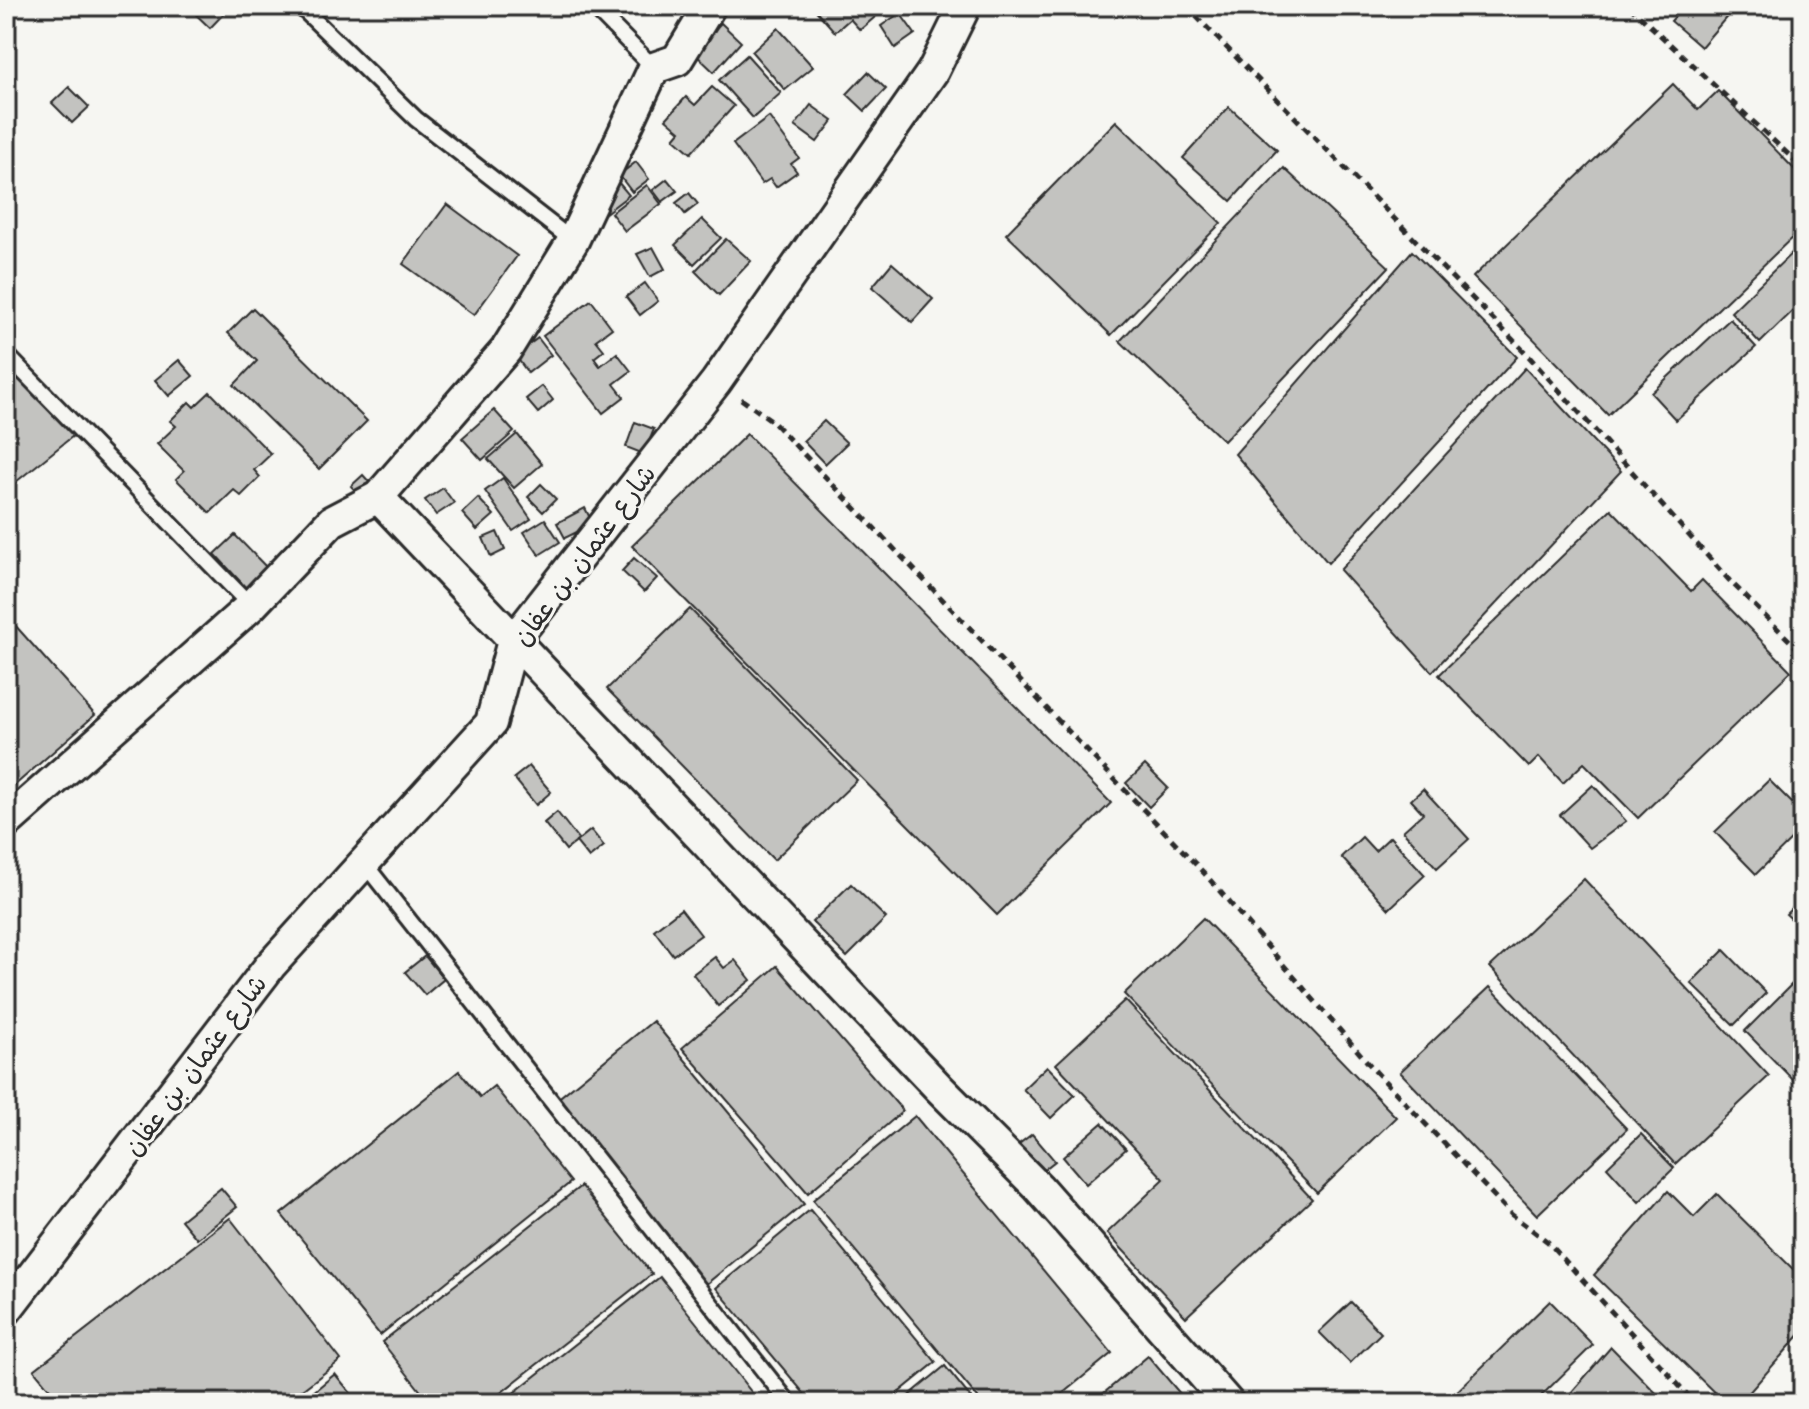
<svg xmlns="http://www.w3.org/2000/svg" width="1809" height="1409" font-family="'Comic Neue','Playpen Sans Arabic',sans-serif">
	<style>
		.building { fill: #c3c3c0; stroke: #2b2b2b; stroke-width: 2 }
		.lines { fill: none; stroke-linecap: round; stroke-linejoin: round }
		.service-casing { stroke: #2b2b2b; stroke-width: 20 }
		.minor-casing { stroke: #2b2b2b; stroke-width: 36 }
		.path { stroke: #2b2b2b; stroke-width: 5; stroke-dasharray: 8 6; stroke-linecap: butt }
		.service { stroke: #f6f6f2; stroke-width: 14 }
		.minor { stroke: #f6f6f2; stroke-width: 30 }
		.labels { text-anchor: middle; stroke-width: 6; stroke-linejoin: round; paint-order: stroke }
		.street-label { font-size: 26px; fill: #2b2b2b; stroke: #f6f6f2 }
	</style>
	<rect width="100%" height="100%" fill="#f6f6f2"/>
	<filter id="ink" filterUnits="userSpaceOnUse"><feTurbulence type="fractalNoise" baseFrequency=".0125" numOctaves="2"/><feDisplacementMap in="SourceGraphic" scale="16" xChannelSelector="R" yChannelSelector="G"/><feConvolveMatrix kernelMatrix="1 2 1 2 8 2 1 2 1" color-interpolation-filters="sRGB"/></filter>
	<g filter="url(#ink)">
		<!-- building -->
		<g class="building">
			<polygon points="187,6 231,6 210,28"/>
			<polygon points="812,6 880,6 883,10 860,30 850,19 835,32"/>
			<polygon points="1684,6 1736,6 1701,47 1671,21"/>
			<polygon points="900,13 915,34 895,48 881,26"/>
			<polygon points="721,23 741,42 714,72 693,52"/>
			<polygon points="778,28 813,67 785,90 752,52"/>
			<polygon points="747,55 781,93 753,118 719,80"/>
			<polygon points="868,72 886,89 865,111 847,94"/>
			<polygon points="1673,84 1698,110 1718,91 1803,178 1803,227 1608,415 1473,277"/>
			<polygon points="69,87 89,107 72,123 52,103"/>
			<polygon points="712,87 734,106 691,153 674,138 680,131 666,119 686,97 695,105"/>
			<polygon points="811,105 833,121 817,142 795,126"/>
			<polygon points="1229,107 1277,150 1231,201 1183,158"/>
			<polygon points="769,117 799,158 791,164 797,172 776,187 770,179 762,184 733,144"/>
			<polygon points="1116,121 1221,223 1111,335 1006,234"/>
			<polygon points="636,162 649,179 632,192 619,175"/>
			<polygon points="1284,168 1389,267 1224,441 1120,341"/>
			<polygon points="667,179 677,191 662,202 653,190"/>
			<polygon points="618,182 629,195 599,218 588,205"/>
			<polygon points="647,185 661,204 625,231 611,213"/>
			<polygon points="689,193 698,204 685,214 676,203"/>
			<polygon points="447,204 517,256 474,315 403,264"/>
			<polygon points="702,219 721,238 694,264 675,245"/>
			<polygon points="726,239 751,261 719,295 695,271"/>
			<polygon points="1803,242 1803,301 1760,343 1731,312"/>
			<polygon points="653,247 665,269 650,277 637,254"/>
			<polygon points="1412,251 1517,357 1328,563 1235,454"/>
			<polygon points="892,263 933,299 912,322 872,287"/>
			<polygon points="645,283 658,301 640,315 626,297"/>
			<polygon points="591,300 612,328 596,340 604,350 594,358 600,366 617,353 631,371 614,384 624,397 603,413 543,336"/>
			<polygon points="253,308 367,421 319,469 234,385 257,361 228,333"/>
			<polygon points="1730,319 1756,347 1676,420 1651,393"/>
			<polygon points="538,338 551,355 528,373 515,355"/>
			<polygon points="179,360 193,376 169,396 155,380"/>
			<polygon points="6,361 78,432 6,490"/>
			<polygon points="1525,368 1621,471 1432,672 1340,570"/>
			<polygon points="542,386 553,400 538,413 526,399"/>
			<polygon points="210,392 271,454 254,470 260,477 241,496 234,490 210,513 176,479 184,471 157,444 176,426 170,421 189,402 194,407"/>
			<polygon points="494,410 514,432 482,460 462,438"/>
			<polygon points="824,421 847,443 825,464 803,441"/>
			<polygon points="635,422 654,429 644,454 626,447"/>
			<polygon points="517,434 542,464 514,488 488,459"/>
			<polygon points="747,434 1111,803 997,915 632,546"/>
			<polygon points="363,475 372,485 360,496 351,486"/>
			<polygon points="503,478 531,519 513,531 485,491"/>
			<polygon points="541,484 556,499 543,512 528,497"/>
			<polygon points="443,488 454,503 436,515 425,500"/>
			<polygon points="478,498 494,515 477,530 462,513"/>
			<polygon points="585,508 593,524 565,538 557,523"/>
			<polygon points="1611,509 1691,591 1702,580 1791,671 1638,818 1584,763 1563,783 1539,757 1529,767 1439,675"/>
			<polygon points="545,519 560,542 539,555 524,532"/>
			<polygon points="497,532 505,550 491,557 483,538"/>
			<polygon points="235,535 269,570 248,590 215,554"/>
			<polygon points="634,558 657,578 644,592 622,571"/>
			<polygon points="690,609 857,780 774,860 607,689"/>
			<polygon points="6,615 95,715 6,793"/>
			<polygon points="1145,765 1168,788 1149,807 1126,783"/>
			<polygon points="529,766 551,792 536,805 514,778"/>
			<polygon points="1769,780 1803,814 1803,828 1756,874 1715,832"/>
			<polygon points="1593,785 1626,821 1590,848 1560,815"/>
			<polygon points="1423,789 1469,839 1437,868 1403,831 1423,813 1411,800"/>
			<polygon points="557,812 579,840 566,850 544,823"/>
			<polygon points="591,830 604,846 589,858 576,842"/>
			<polygon points="1362,837 1375,851 1390,837 1425,875 1389,909 1341,857"/>
			<polygon points="1584,879 1769,1076 1675,1164 1490,967"/>
			<polygon points="851,884 886,918 847,957 812,922"/>
			<polygon points="1803,897 1803,930 1786,914"/>
			<polygon points="681,909 701,935 673,955 654,930"/>
			<polygon points="1203,918 1396,1117 1317,1193 1124,994"/>
			<polygon points="1724,950 1766,993 1734,1025 1691,983"/>
			<polygon points="425,956 444,979 425,995 405,972"/>
			<polygon points="715,957 724,968 735,960 751,980 718,1006 693,974"/>
			<polygon points="777,966 903,1111 808,1193 682,1048"/>
			<polygon points="1803,973 1803,1090 1745,1031"/>
			<polygon points="1490,987 1627,1129 1537,1215 1400,1072"/>
			<polygon points="1125,1000 1312,1199 1186,1317 1107,1233 1164,1179 1056,1064"/>
			<polygon points="653,1021 804,1204 705,1285 555,1101"/>
			<polygon points="1047,1066 1075,1095 1051,1118 1023,1089"/>
			<polygon points="459,1071 480,1097 494,1086 571,1182 380,1335 281,1214"/>
			<polygon points="915,1116 1112,1353 1051,1403 982,1403 813,1200"/>
			<polygon points="1102,1123 1126,1149 1086,1184 1063,1157"/>
			<polygon points="1032,1134 1055,1161 1041,1172 1019,1144"/>
			<polygon points="1641,1134 1674,1168 1639,1202 1607,1167"/>
			<polygon points="581,1186 652,1274 488,1403 430,1403 382,1342"/>
			<polygon points="221,1188 237,1207 197,1239 181,1220"/>
			<polygon points="1668,1191 1694,1217 1717,1194 1803,1279 1803,1331 1740,1403 1725,1403 1594,1275"/>
			<polygon points="810,1210 936,1362 886,1403 812,1403 716,1288"/>
			<polygon points="230,1218 341,1360 285,1403 61,1403 34,1370"/>
			<polygon points="660,1277 760,1403 501,1403"/>
			<polygon points="1550,1301 1593,1345 1534,1403 1445,1403"/>
			<polygon points="1351,1302 1381,1333 1350,1363 1319,1332"/>
			<polygon points="1611,1347 1666,1403 1562,1403"/>
			<polygon points="1148,1356 1188,1403 1092,1403"/>
			<polygon points="945,1366 975,1403 900,1403"/>
			<polygon points="335,1374 359,1403 300,1403"/>
		</g>
		<g class="lines">
			<defs>
				<g id="service">
					<polyline points="300,6 416,119 573,241"/>
					<polyline points="593,6 654,68"/>
					<polyline points="6,354 251,606"/>
					<polyline points="364,863 789,1403"/>
				</g>
				<g id="minor">
					<polyline points="378,497 939,1088 1038,1187 1228,1403"/>
					<polyline points="6,823 251,606 332,521 378,497 506,350 573,241 654,68 677,60 710,6"/>
					<polyline points="6,1310 270,966 491,723 513,641 716,382 933,71 965,6"/>
				</g>
			</defs>
			<!-- service casing -->
			<use href="#service" class="service-casing"/>
			<!-- minor casing -->
			<use href="#minor" class="minor-casing"/>
			<!-- path -->
			<g class="path">
				<polyline points="1186,6 1524,351 1729,580 1803,654"/>
				<polyline points="1629,6 1803,168"/>
				<polyline points="741,399 771,420 1205,874 1376,1072 1512,1215 1548,1242 1695,1403"/>
			</g>
			<!-- service -->
			<use href="#service" class="service"/>
			<!-- minor -->
			<use href="#minor" class="minor"/>
		</g>
	</g>
	<g class="labels">
		<!-- street labels -->
		<g class="street-label">
			<text transform="translate(584 555) rotate(-53)" y="9">شارع عثمان بن عفان</text>
			<text transform="translate(195 1065) rotate(-53)" y="9">شارع عثمان بن عفان</text>
		</g>
	</g>
	<!-- margin -->
	<rect width="1809" height="1409" fill="none" stroke="#f6f6f2" stroke-width="32"/>
	<rect x="16" y="16" width="1777" height="1377" fill="none" stroke="#2b2b2b" stroke-width="3" filter="url(#ink)"/>
</svg>
